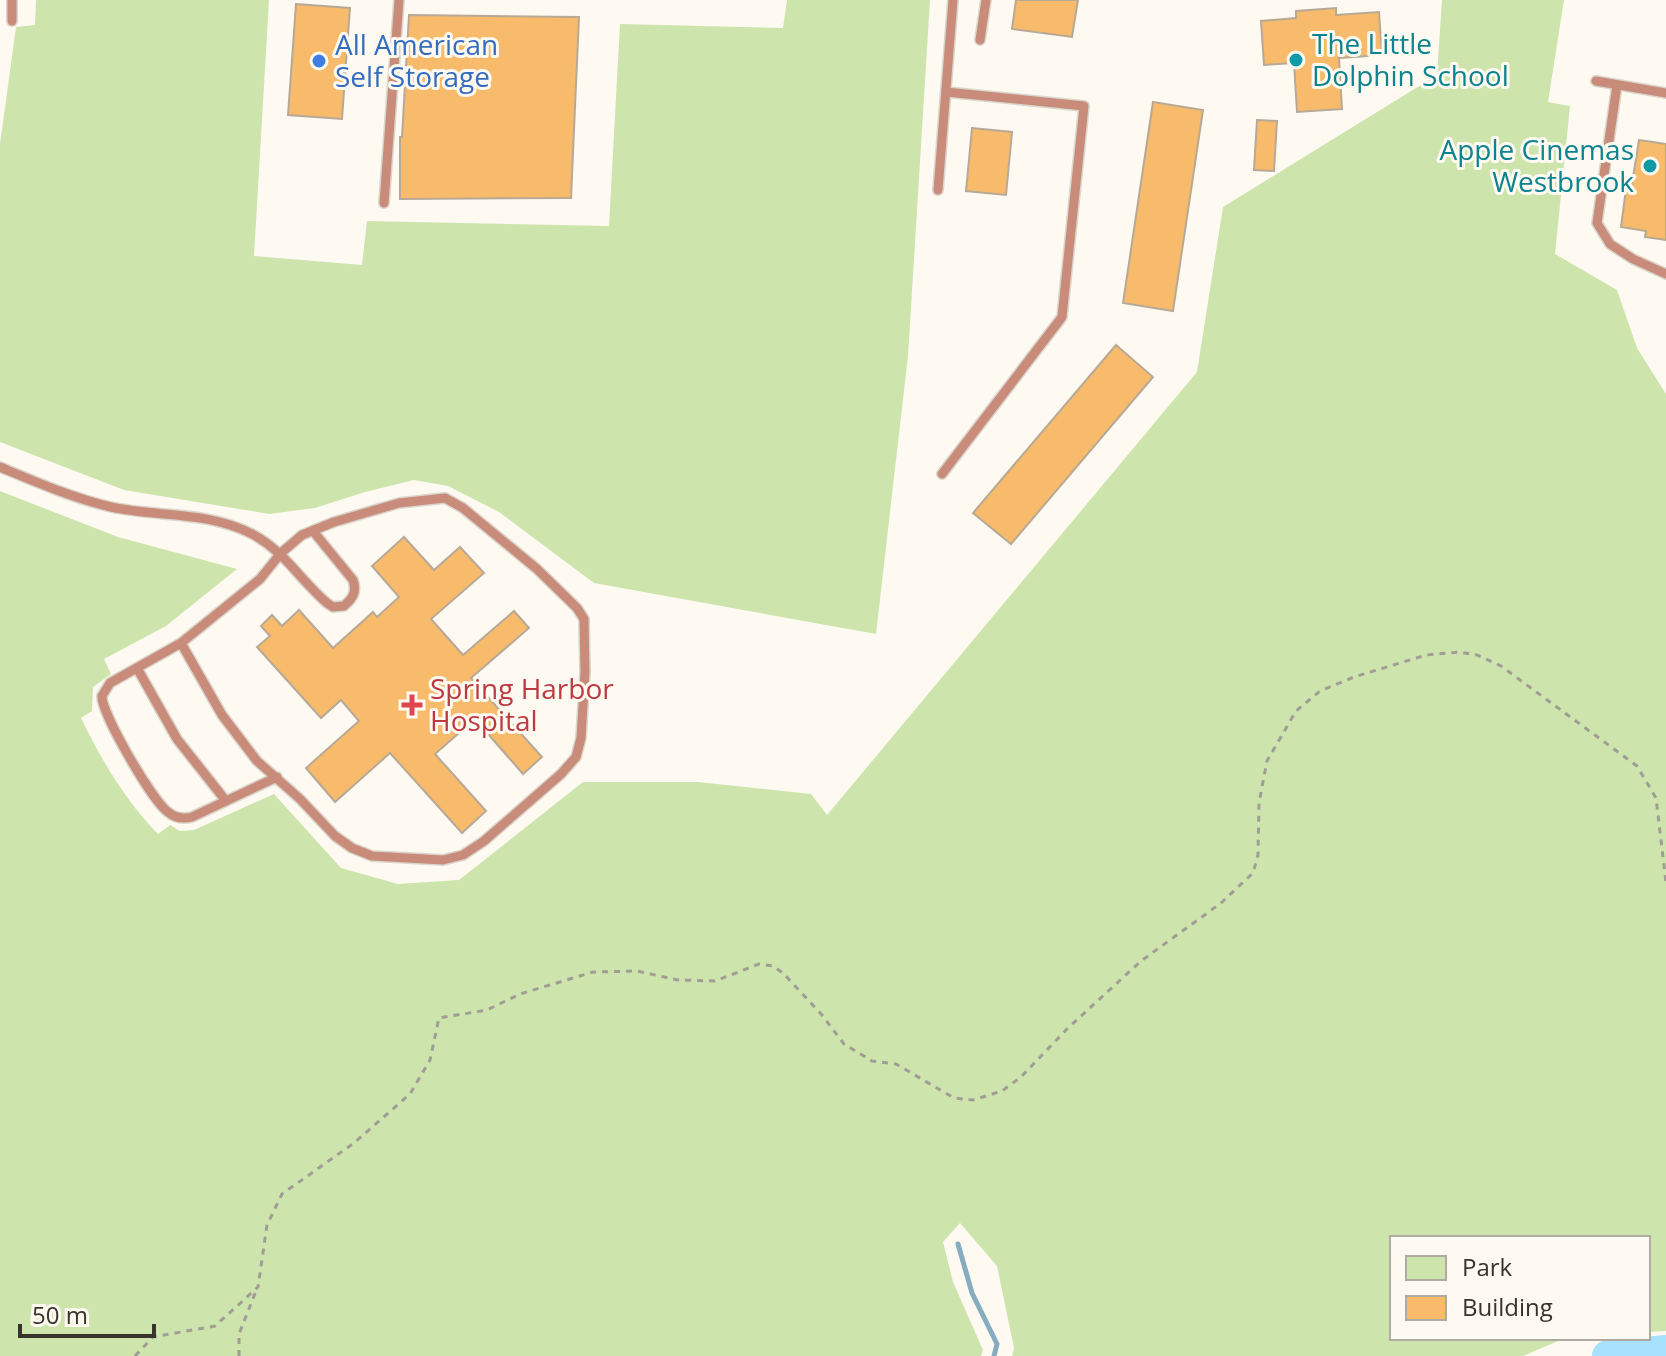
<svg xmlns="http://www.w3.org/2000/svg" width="1666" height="1356" font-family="'Open Sans',sans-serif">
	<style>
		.green { fill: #cde5ad }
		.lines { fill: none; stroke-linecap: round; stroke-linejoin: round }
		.stream { stroke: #86adbf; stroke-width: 5 }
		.river { stroke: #a7e1fe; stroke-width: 32 }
		.building { fill: #f8bb6b; stroke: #b8a996; stroke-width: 2 }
		.lane-casing { stroke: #dad6cd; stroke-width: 12 }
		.path { stroke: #a19d94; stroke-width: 3; stroke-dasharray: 6 6; stroke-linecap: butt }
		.lane { stroke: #ca8c7a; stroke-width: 9 }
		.culture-dot { fill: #0f9aa8; stroke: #fefaf1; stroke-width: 3 }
		.shop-dot { fill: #3f7fe0; stroke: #fefaf1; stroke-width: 3 }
		.health-dot { fill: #e0444e; stroke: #fefaf1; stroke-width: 3 }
		.labels { text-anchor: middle; stroke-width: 6; stroke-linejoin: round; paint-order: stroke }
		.culture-label { font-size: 28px; fill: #0d838f; stroke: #fefaf1; text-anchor: start }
		.shop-label { font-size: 28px; fill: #366cbe; stroke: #fefaf1; text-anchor: start }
		.health-label { font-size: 28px; fill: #be3a42; stroke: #fefaf1; text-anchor: start }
	</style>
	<rect width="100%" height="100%" fill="#fefaf1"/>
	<!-- green -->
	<g class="green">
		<polygon points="36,0 269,0 254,256 362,265 367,221 609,226 620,24 783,28 787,0 930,0 908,356 876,634 594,583 499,512 448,486 414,480 365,492 315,508 269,514 124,490 0,442 0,144 16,27 35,25"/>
		<path d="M 1442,0 L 1564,0 L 1548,102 L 1570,106 L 1555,254 L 1617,290 L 1637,348 L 1666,394 L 1666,1331 L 1648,1332 L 1648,1238 L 1392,1238 L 1392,1338 L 1565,1338 L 1523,1356 L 1012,1356 L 1014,1348 L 997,1266 L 960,1223 L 943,1242 L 953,1282 L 983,1350 L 981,1356 L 0,1356 L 0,491 L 118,537 L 237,569 L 166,626 L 104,659 L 111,674 L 93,687 L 92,711 L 81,718 C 102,761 125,800 158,834 L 170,825 L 180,831 L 194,830 L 274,794 L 341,868 L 398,884 L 459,880 L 583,782 L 698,782 L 811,794 L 827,815 L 1197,372 L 1223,207 L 1437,75 Z"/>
	</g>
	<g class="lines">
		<!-- stream -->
		<polyline class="stream" points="958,1244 972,1293 997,1344 994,1356"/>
		<!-- river -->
		<polyline class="river" points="1608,1356 1666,1351"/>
	</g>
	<!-- building -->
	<g class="building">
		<polygon points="1016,0 1078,0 1072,37 1012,29"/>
		<polygon points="296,4 350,8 342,119 288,115"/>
		<polygon points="1336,8 1336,15 1379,12 1382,55 1339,58 1342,109 1297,112 1294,63 1264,65 1261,21 1296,18 1296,11"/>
		<polygon points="409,15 579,17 571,198 400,199 400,137 402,137"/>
		<polygon points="1153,102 1203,110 1173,311 1123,303"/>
		<polygon points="1257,120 1277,121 1274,171 1254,170"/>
		<polygon points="972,128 1012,132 1006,195 966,191"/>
		<polygon points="1639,140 1666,144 1666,240 1645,237 1646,231 1621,227 1626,189 1631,190"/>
		<polygon points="1116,345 1153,377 1011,544 973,513"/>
		<polygon points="404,537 434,570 460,547 484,573 431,619 463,655 514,611 529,628 471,678 542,757 523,774 475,719 435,754 486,811 462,833 390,753 335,802 306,768 359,721 341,700 321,718 257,647 270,636 261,626 272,615 282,626 299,610 333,648 373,612 377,617 399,597 372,566"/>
	</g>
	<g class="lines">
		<defs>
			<g id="lane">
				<polyline points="12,21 12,0"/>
				<polyline points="980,40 986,0"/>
				<polyline points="1596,81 1666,93"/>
				<polyline points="1617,85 1597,223 1610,244 1633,259 1666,274"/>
				<polyline points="938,190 953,0"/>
				<polyline points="384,203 399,0"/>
				<path d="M 0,467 C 36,482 73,498 111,507 C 157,517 206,511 250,533 C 283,549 300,580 327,603 L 333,607 L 344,606 C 353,598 357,592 353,580 L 313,531"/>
				<polyline points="942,474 1062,317 1084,106 946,92"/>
				<path d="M 181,643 L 222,715 L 257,761 L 300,799 L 335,836 L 352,848 L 372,856 L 443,860 L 463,855 L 484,841 L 561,774 L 576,757 L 581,738 L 585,672 L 584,619 L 577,608 L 537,569 L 463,508 L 445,498 L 399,503 L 334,522 L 302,535 L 281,553 L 260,579 L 181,643 L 110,683 L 102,696 C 101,713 153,802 168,812 C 175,818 184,819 192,817 L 277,777"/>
				<polyline points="137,668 177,739 226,801"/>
			</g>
		</defs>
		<!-- lane casing -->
		<use href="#lane" class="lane-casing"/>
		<!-- path -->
		<g class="path">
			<polyline points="135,1356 153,1337 215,1326 258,1287 267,1225 282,1194 354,1143 410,1094 430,1060 439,1018 487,1010 520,994 593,972 637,971 678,980 715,981 759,964 773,966 783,973 822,1015 844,1044 872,1061 896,1064 954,1098 973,1100 1002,1091 1021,1077 1067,1029 1141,961 1221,903 1253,873 1258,855 1259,803 1267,761 1296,711 1320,691 1354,677 1426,655 1459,652 1477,655 1501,666 1637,766 1656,798 1666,882"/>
			<polyline points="239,1356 239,1334 256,1291"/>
		</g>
		<!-- lane -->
		<use href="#lane" class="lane"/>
	</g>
	<!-- markers -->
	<g class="culture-dot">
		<circle cx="1296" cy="60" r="8"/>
		<circle cx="1650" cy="166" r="8"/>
	</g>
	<circle class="shop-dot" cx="319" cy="61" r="8"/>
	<path class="health-dot" d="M408 693h8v8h8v8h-8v8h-8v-8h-8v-8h8z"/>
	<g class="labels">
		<!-- culture labels -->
		<g class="culture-label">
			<text x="1312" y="54">The Little<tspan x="1312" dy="32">Dolphin School</tspan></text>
			<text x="1634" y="160" text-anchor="end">Apple Cinemas<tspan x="1634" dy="32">Westbrook</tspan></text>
		</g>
		<!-- shop labels -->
		<g class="shop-label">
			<text x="335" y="55">All American<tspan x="335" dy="32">Self Storage</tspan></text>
		</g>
		<!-- health labels -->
		<g class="health-label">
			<text x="430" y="699">Spring Harbor<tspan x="430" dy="32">Hospital</tspan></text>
		</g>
	</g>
	<!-- legend -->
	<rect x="1390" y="1236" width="260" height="104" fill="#fefaf1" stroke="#afaba2" stroke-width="2"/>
	<rect x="1406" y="1256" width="40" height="24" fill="#cde5ad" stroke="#afaba2" stroke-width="2"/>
	<text x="1462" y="1276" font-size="24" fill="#38342b">Park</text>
	<rect x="1406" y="1296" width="40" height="24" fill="#f8bb6b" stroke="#afaba2" stroke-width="2"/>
	<text x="1462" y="1316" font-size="24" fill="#38342b">Building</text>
	<!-- scale -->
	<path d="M20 1324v12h134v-12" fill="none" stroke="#38342b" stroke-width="4"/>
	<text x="32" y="1324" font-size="24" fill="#38342b" stroke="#fefaf1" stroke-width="6" paint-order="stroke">50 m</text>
</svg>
